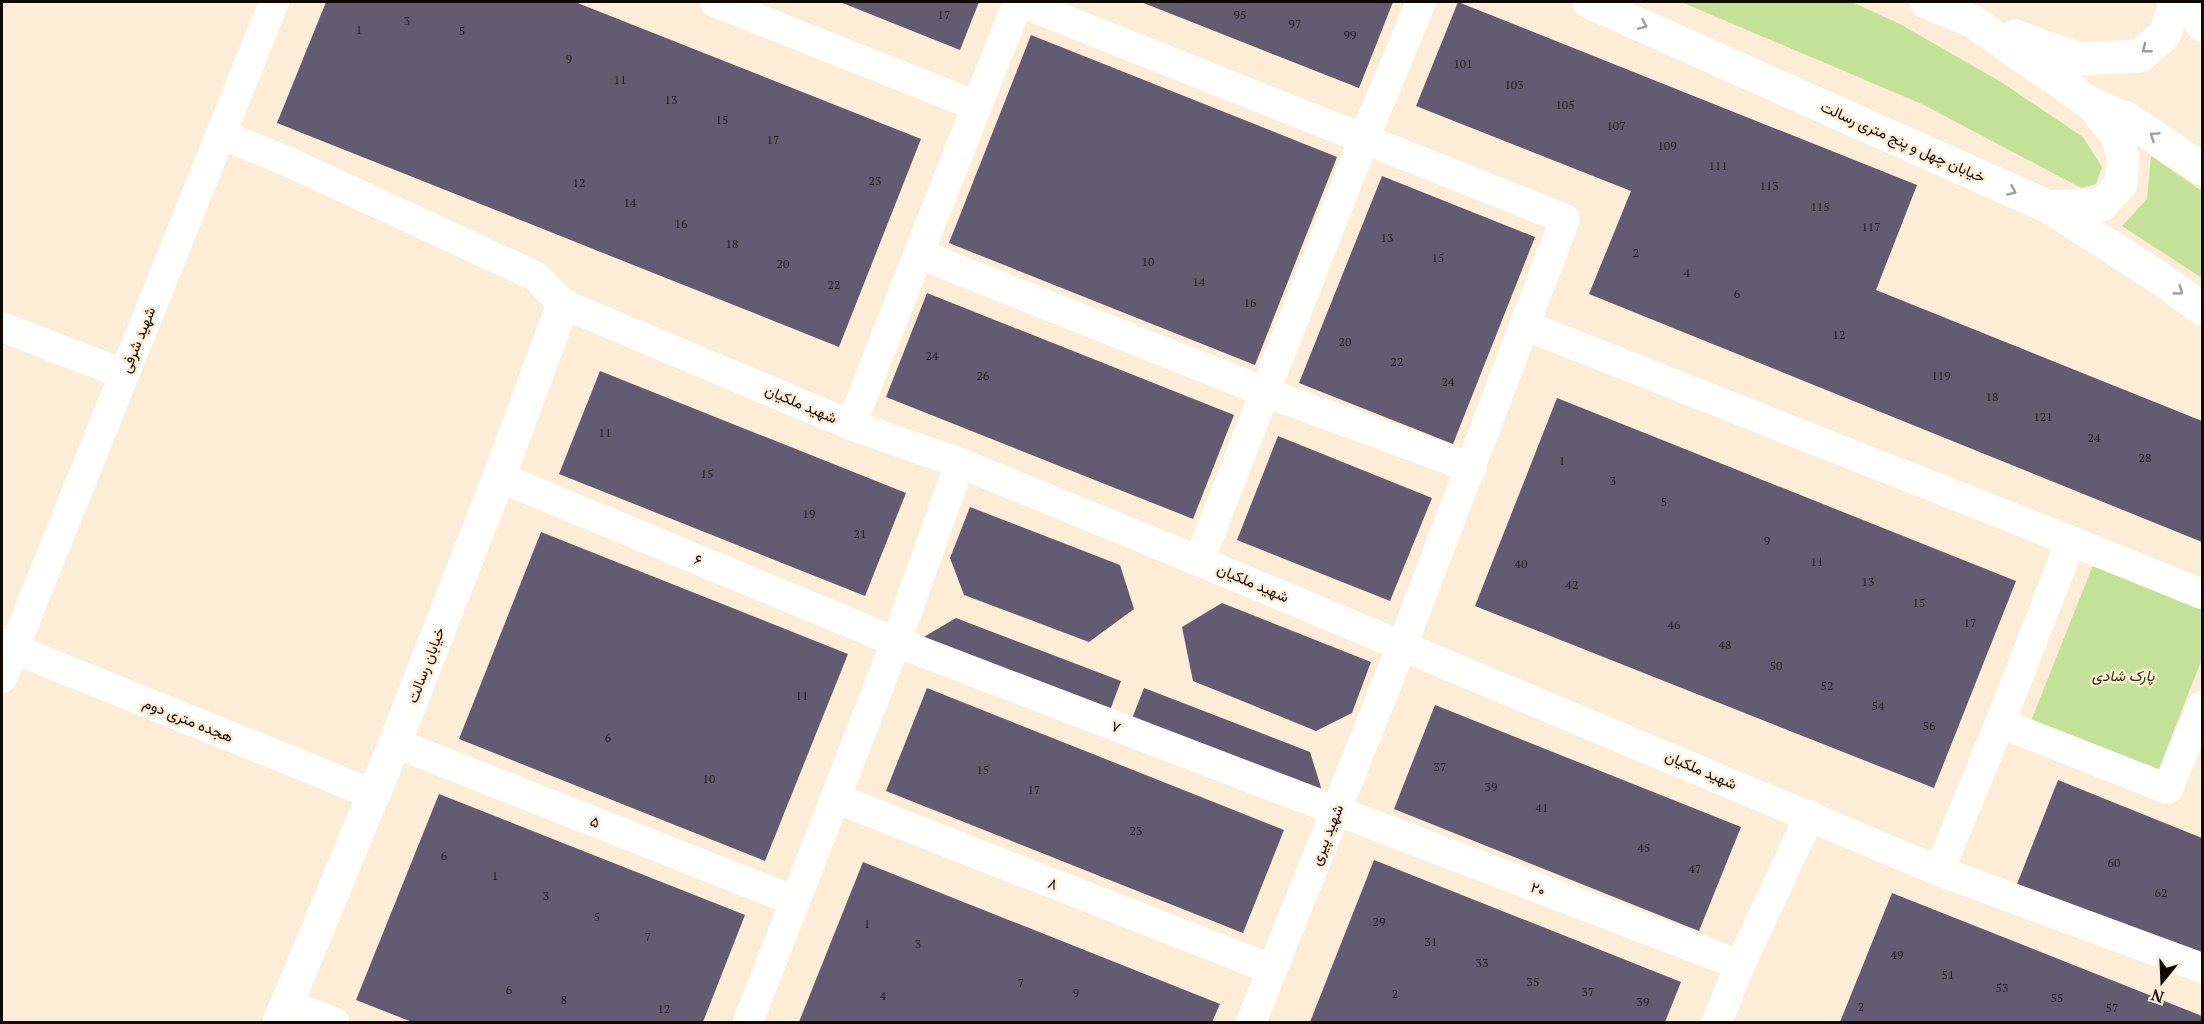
<svg xmlns="http://www.w3.org/2000/svg" width="2204" height="1024" font-family="'PT Serif',Vazirmatn,serif">
	<style>
		.green { fill: #c3e297 }
		.building { fill: #625b71 }
		.lines { fill: none; stroke-linecap: round; stroke-linejoin: round }
		.street { stroke: #fff; stroke-width: 30 }
		.secondary { stroke: #fff; stroke-width: 33 }
		.oneway { stroke: #9f9d9b }
		.labels { text-anchor: middle; stroke-width: 5; stroke-linejoin: round; paint-order: stroke }
		.number-label { font-size: 12px; fill: #241e1f }
		.street-label { font-size: 15px; fill: #0f0a04; stroke: #fdedd6 }
		.park-label { font-size: 15px; font-style: italic; fill: #24320a; stroke: #fdedd6 }
	</style>
	<rect width="100%" height="100%" fill="#fdedd6"/>
	<!-- green -->
	<g class="green">
		<polygon points="1681,2 1852,2 1900,24 2001,82 2083,137 2102,167 2096,184 2081,188 1924,105"/>
		<polygon points="2151,156 2202,191 2202,278 2122,226 2147,199"/>
		<polygon points="2093,565 2202,608 2202,659 2158,771 2031,721"/>
	</g>
	<!-- building -->
	<g class="building">
		<polygon points="326,2 575,2 921,139 839,347 277,123"/>
		<polygon points="840,2 979,2 960,50"/>
		<polygon points="1141,2 1393,2 1359,88"/>
		<polygon points="1458,2 1917,185 1876,290 2202,421 2202,542 1589,294 1631,191 1416,106"/>
		<polygon points="1031,35 1337,157 1255,365 949,243"/>
		<polygon points="1382,176 1535,237 1453,444 1299,383"/>
		<polygon points="927,293 1234,415 1193,519 886,397"/>
		<polygon points="600,371 906,493 865,596 559,474"/>
		<polygon points="1557,398 2016,581 1934,788 1475,606"/>
		<polygon points="1278,436 1432,498 1390,601 1237,540"/>
		<polygon points="970,507 1120,565 1134,609 1089,642 964,595 950,558"/>
		<polygon points="541,532 848,654 765,861 459,739"/>
		<polygon points="1222,603 1371,662 1352,713 1316,731 1193,681 1182,627"/>
		<polygon points="956,618 1121,681 1109,713 917,641"/>
		<polygon points="927,688 1284,830 1243,933 886,791"/>
		<polygon points="1144,688 1310,752 1323,794 1131,721"/>
		<polygon points="1435,705 1741,827 1699,931 1394,809"/>
		<polygon points="2058,780 2202,838 2202,958 2017,884"/>
		<polygon points="439,794 745,915 703,1022 412,1022 356,1000"/>
		<polygon points="1374,860 1681,982 1665,1022 1310,1022"/>
		<polygon points="863,862 1220,1004 1212,1022 799,1022"/>
		<polygon points="1892,893 2202,1016 2202,1022 1840,1022"/>
	</g>
	<g class="lines">
		<!-- street -->
		<g class="street">
			<polyline points="715,2 977,106"/>
			<polyline points="1020,2 1565,219 1402,646 1251,1022"/>
			<polyline points="220,134 291,163 535,276 563,304 851,425 960,463 1199,561 1939,871 2202,968"/>
			<polyline points="919,254 1265,392 1472,468"/>
			<polyline points="1524,325 2071,541"/>
			<polyline points="2,327 124,374"/>
			<polyline points="851,425 1018,2"/>
			<polyline points="499,477 896,642 1740,965"/>
			<polyline points="1199,561 1364,139 1421,2"/>
			<polyline points="2,644 375,795"/>
			<polyline points="2,678 274,2"/>
			<polyline points="2000,723 2168,789 2202,706"/>
			<polyline points="395,743 795,901"/>
			<polyline points="835,798 1271,969"/>
			<polyline points="1939,871 2000,723 2071,541 2202,594"/>
			<polyline points="286,1004 334,1022"/>
			<polyline points="748,1022 896,642 960,463"/>
			<polyline points="1717,1022 1740,965 1810,815"/>
		</g>
		<!-- secondary -->
		<g class="secondary">
			<polyline points="1589,2 2049,207 2161,279 2202,309"/>
			<polyline points="1926,2 1972,21 2090,103 2128,119 2202,169"/>
			<polyline points="2191,2 2202,25"/>
			<polyline points="2015,36 2078,59 2140,56 2165,34 2175,2"/>
			<polyline points="2049,207 2101,205 2121,184 2123,159 2118,137 2093,106"/>
			<polyline points="279,1022 395,743 499,477 563,304"/>
		</g>
	</g>
	<!-- one-way arrows -->
	<defs><path id="oneway-chevron" d="M-2-3.5L2.5 0L-2 3.5" fill="none" stroke-width="1.6" stroke-linecap="round" stroke-linejoin="round" transform="scale(1.5)"/></defs>
	<g class="oneway">
		<use href="#oneway-chevron" transform="translate(1643 25) rotate(24)"/>
		<use href="#oneway-chevron" transform="translate(2146 49) rotate(142)"/>
		<use href="#oneway-chevron" transform="translate(2154 136) rotate(-146)"/>
		<use href="#oneway-chevron" transform="translate(2012 191) rotate(24)"/>
		<use href="#oneway-chevron" transform="translate(2179 291) rotate(36)"/>
	</g>
	<g class="labels">
		<!-- number labels -->
		<g class="number-label">
			<text x="944" y="19">17</text>
			<text x="1240" y="19">95</text>
			<text x="407" y="25">3</text>
			<text x="1295" y="28">97</text>
			<text x="359" y="34">1</text>
			<text x="462" y="35">5</text>
			<text x="1350" y="39">99</text>
			<text x="569" y="63">9</text>
			<text x="1463" y="68">101</text>
			<text x="620" y="84">11</text>
			<text x="1514" y="89">103</text>
			<text x="671" y="104">13</text>
			<text x="1565" y="109">105</text>
			<text x="722" y="124">15</text>
			<text x="1616" y="130">107</text>
			<text x="773" y="144">17</text>
			<text x="1667" y="150">109</text>
			<text x="1718" y="170">111</text>
			<text x="875" y="185">23</text>
			<text x="579" y="187">12</text>
			<text x="1769" y="190">113</text>
			<text x="630" y="207">14</text>
			<text x="1820" y="211">115</text>
			<text x="681" y="228">16</text>
			<text x="1871" y="231">117</text>
			<text x="1387" y="242">13</text>
			<text x="732" y="248">18</text>
			<text x="1636" y="257">2</text>
			<text x="1438" y="262">15</text>
			<text x="1148" y="266">10</text>
			<text x="783" y="268">20</text>
			<text x="1687" y="277">4</text>
			<text x="1199" y="286">14</text>
			<text x="834" y="289">22</text>
			<text x="1737" y="298">6</text>
			<text x="1250" y="307">16</text>
			<text x="1839" y="339">12</text>
			<text x="1345" y="346">20</text>
			<text x="932" y="360">24</text>
			<text x="1397" y="366">22</text>
			<text x="983" y="380">26</text>
			<text x="1941" y="380">119</text>
			<text x="1448" y="386">24</text>
			<text x="1992" y="401">18</text>
			<text x="2043" y="421">121</text>
			<text x="605" y="437">11</text>
			<text x="2094" y="442">24</text>
			<text x="2145" y="462">28</text>
			<text x="1562" y="465">1</text>
			<text x="707" y="478">15</text>
			<text x="1613" y="485">3</text>
			<text x="1664" y="506">5</text>
			<text x="809" y="518">19</text>
			<text x="860" y="538">21</text>
			<text x="1767" y="545">9</text>
			<text x="1817" y="566">11</text>
			<text x="1521" y="568">40</text>
			<text x="1868" y="586">13</text>
			<text x="1572" y="589">42</text>
			<text x="1919" y="607">15</text>
			<text x="1970" y="627">17</text>
			<text x="1674" y="629">46</text>
			<text x="1725" y="649">48</text>
			<text x="1776" y="670">50</text>
			<text x="1827" y="690">52</text>
			<text x="802" y="700">11</text>
			<text x="1878" y="710">54</text>
			<text x="1929" y="730">56</text>
			<text x="608" y="742">6</text>
			<text x="1440" y="771">37</text>
			<text x="983" y="774">15</text>
			<text x="709" y="783">10</text>
			<text x="1491" y="791">39</text>
			<text x="1034" y="794">17</text>
			<text x="1542" y="812">41</text>
			<text x="1136" y="835">23</text>
			<text x="1644" y="852">45</text>
			<text x="444" y="860">6</text>
			<text x="2114" y="867">60</text>
			<text x="1695" y="873">47</text>
			<text x="495" y="880">1</text>
			<text x="2161" y="897">62</text>
			<text x="546" y="900">3</text>
			<text x="597" y="921">5</text>
			<text x="1379" y="926">29</text>
			<text x="867" y="928">1</text>
			<text x="648" y="941">7</text>
			<text x="1431" y="946">31</text>
			<text x="918" y="948">3</text>
			<text x="1897" y="959">49</text>
			<text x="1482" y="967">33</text>
			<text x="1948" y="979">51</text>
			<text x="1533" y="986">35</text>
			<text x="1021" y="987">7</text>
			<text x="2002" y="992">53</text>
			<text x="509" y="994">6</text>
			<text x="1588" y="996">37</text>
			<text x="1076" y="997">9</text>
			<text x="1395" y="998">2</text>
			<text x="883" y="1000">4</text>
			<text x="2057" y="1002">55</text>
			<text x="564" y="1004">8</text>
			<text x="1643" y="1006">39</text>
			<text x="1861" y="1011">2</text>
			<text x="2112" y="1012">57</text>
			<text x="664" y="1013">12</text>
		</g>
		<!-- street labels -->
		<g class="street-label">
			<text transform="translate(1903 142) rotate(24)" y="5">خیابان چهل و پنج متری رسالت</text>
			<text transform="translate(138 340) rotate(-68)" y="5">شهید شرفی</text>
			<text transform="translate(801 404) rotate(23)" y="5">شهید ملکیان</text>
			<text transform="translate(698 560) rotate(23)" y="5">۶</text>
			<text transform="translate(1253 583) rotate(23)" y="5">شهید ملکیان</text>
			<text transform="translate(426 665) rotate(-69)" y="5">خیابان رسالت</text>
			<text transform="translate(188 720) rotate(22)" y="5">هجده متری دوم</text>
			<text transform="translate(1116 727) rotate(21)" y="5">۷</text>
			<text transform="translate(1701 770) rotate(23)" y="5">شهید ملکیان</text>
			<text transform="translate(595 822) rotate(22)" y="5">۵</text>
			<text transform="translate(1327 835) rotate(-68)" y="5">شهید پیری</text>
			<text transform="translate(1053 884) rotate(21)" y="5">۸</text>
			<text transform="translate(1538 889) rotate(21)" y="5">۲۰</text>
		</g>
		<!-- park labels -->
		<g class="park-label">
			<text x="2123" y="681">پارک شادی</text>
		</g>
	</g>
	<!-- border -->
	<rect width="2204" height="1024" fill="none" stroke="#0f0a04" stroke-width="6"/>
	<!-- north arrow -->
	<g transform="translate(2162 982) rotate(198)" stroke="#fdedd6" stroke-width="4.5" paint-order="stroke">
	<path d="M0-4.5L10 22L0 15L-10 22Z" fill="#0f0a04"/>
	<text y="-9" font-size="16" font-weight="bold" text-anchor="middle" fill="#0f0a04">N</text>
	</g>
</svg>
